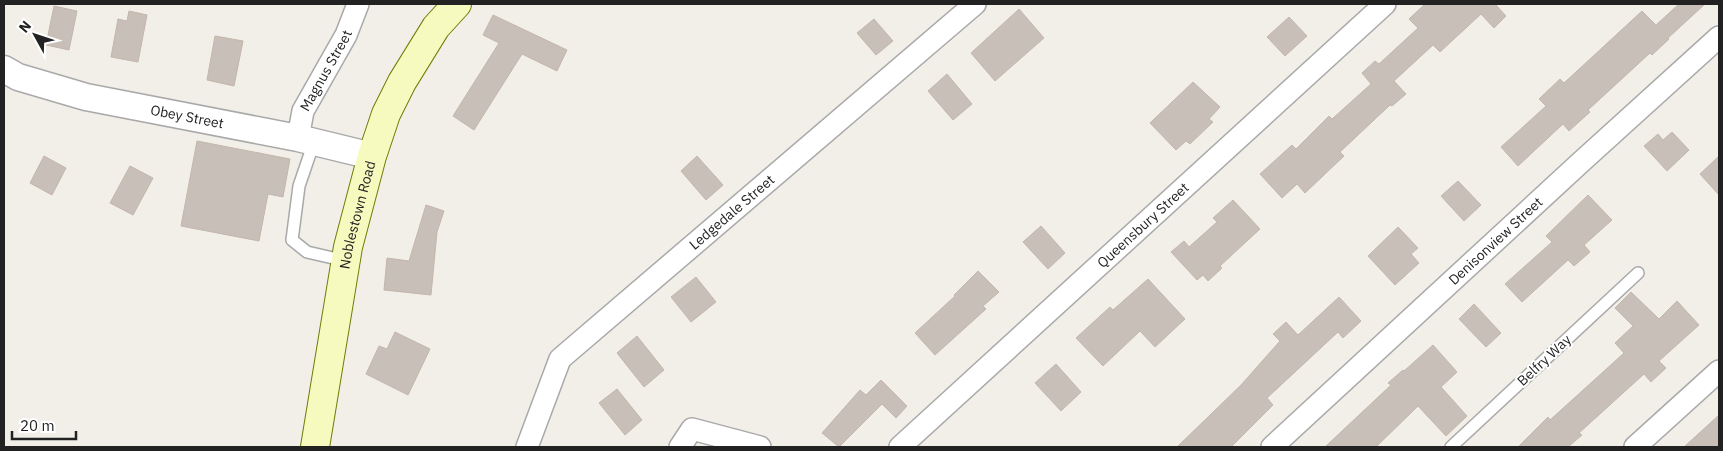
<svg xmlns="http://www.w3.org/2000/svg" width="1723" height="451" font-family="'IBM Plex Sans',sans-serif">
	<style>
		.building { fill: #c7bfb8; stroke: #c4b6ab }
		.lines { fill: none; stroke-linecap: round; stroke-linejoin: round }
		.service-casing { stroke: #a9a9a9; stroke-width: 14 }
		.minor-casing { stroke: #a9a9a9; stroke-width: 24 }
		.tertiary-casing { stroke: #a9a9a9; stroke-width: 29 }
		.secondary-casing { stroke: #707d05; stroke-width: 30 }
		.service { stroke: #fff; stroke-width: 11 }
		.minor { stroke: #fff; stroke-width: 21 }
		.tertiary { stroke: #fff; stroke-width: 26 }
		.secondary { stroke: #f7fabf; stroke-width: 28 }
		.labels { text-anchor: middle; stroke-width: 4; stroke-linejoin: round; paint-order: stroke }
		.street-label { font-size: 14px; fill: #222; stroke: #fff }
	</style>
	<rect width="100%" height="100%" fill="#f2efe9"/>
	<!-- building -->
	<g class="building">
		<polygon points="1425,4 1495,4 1506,16 1494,28 1481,14 1440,52 1433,45 1394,81 1406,94 1392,106 1390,105 1340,152 1344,156 1305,193 1297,184 1282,198 1260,174 1292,145 1296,149 1329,116 1332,119 1371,84 1362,73 1375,61 1379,64 1418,28 1409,19"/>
		<polygon points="1679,4 1705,4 1668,38 1669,39 1652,55 1650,53 1588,110 1590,112 1569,131 1563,124 1518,166 1501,147 1546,106 1539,99 1560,79 1564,83 1642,11 1656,25"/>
		<polygon points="54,6 77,11 69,50 46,45"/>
		<polygon points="1019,9 1044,38 995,81 971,53"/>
		<polygon points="129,11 147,15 138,62 111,57 118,19 127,21"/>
		<polygon points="493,15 567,50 557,71 522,54 474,130 453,116 499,43 483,35"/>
		<polygon points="1289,17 1307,36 1285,56 1267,37"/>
		<polygon points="874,19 893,41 876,55 857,33"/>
		<polygon points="215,36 243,41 234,86 207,80"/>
		<polygon points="947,74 972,104 953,120 928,91"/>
		<polygon points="1193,82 1220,107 1209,119 1213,122 1190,144 1186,141 1176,150 1150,123"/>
		<polygon points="1672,132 1689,150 1667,171 1644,146 1658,134 1663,140"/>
		<polygon points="197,141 290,159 283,197 268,194 259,241 181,226"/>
		<polygon points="44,156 66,168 52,195 30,183"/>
		<polygon points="697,156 723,185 706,200 681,171"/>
		<polygon points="1719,156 1719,195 1700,174"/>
		<polygon points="130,166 153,178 133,215 110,203"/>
		<polygon points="1458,181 1481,205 1464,221 1441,196"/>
		<polygon points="1588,195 1612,220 1584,245 1590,252 1574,266 1568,260 1522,302 1505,284 1552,242 1546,236"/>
		<polygon points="1233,200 1260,229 1220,266 1222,268 1208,281 1203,275 1197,280 1171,252 1184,241 1189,247 1217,222 1213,218"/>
		<polygon points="426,205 444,211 437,232 431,295 384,290 387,258 409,261"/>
		<polygon points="1041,226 1065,253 1048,269 1023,242"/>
		<polygon points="1398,227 1418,248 1411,254 1419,263 1395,285 1368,256"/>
		<polygon points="978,271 999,292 983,306 986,309 935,355 915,333 955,296 954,295"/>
		<polygon points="696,277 716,302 691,322 671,297"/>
		<polygon points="1148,279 1185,319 1155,347 1140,331 1103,366 1076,338 1110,307 1113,310"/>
		<polygon points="1631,292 1659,319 1677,301 1699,325 1659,361 1666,368 1651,382 1644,374 1579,433 1582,435 1568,447 1518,447 1548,417 1550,420 1624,353 1615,343 1633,326 1615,308"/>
		<polygon points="1339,297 1361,321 1343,338 1338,332 1267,398 1273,405 1231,447 1177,447 1241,385 1280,341 1273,334 1286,322 1298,335"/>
		<polygon points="1474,304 1501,333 1486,347 1459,319"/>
		<polygon points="395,332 430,349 408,395 366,374 379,346 387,349"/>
		<polygon points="637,336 664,370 644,387 617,353"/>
		<polygon points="1433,345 1457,372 1441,387 1467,416 1446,436 1418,406 1376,447 1325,447 1391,385 1388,383 1403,370 1404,371"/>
		<polygon points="1056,364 1081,392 1061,411 1035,383"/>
		<polygon points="881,380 907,406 896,418 882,404 839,447 822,433 860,390 866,395"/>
		<polygon points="617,389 642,420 625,435 599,403"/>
		<polygon points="1719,415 1719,447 1684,447"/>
	</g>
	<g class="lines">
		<defs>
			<g id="service">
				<polyline points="314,142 299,186 292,240 307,252 346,261"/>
				<polyline points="1451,447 1638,273"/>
			</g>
			<g id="minor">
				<path id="s1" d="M 298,138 L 303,111 L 346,35 L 358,4"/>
				<path id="s2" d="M 527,447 L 560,359 L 975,4"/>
				<polyline points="680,447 692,429 760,447"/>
				<path id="s3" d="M 900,447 L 1385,4"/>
				<path id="s4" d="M 1272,447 L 1581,162 L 1719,37"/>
				<polyline points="1635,447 1719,371"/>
			</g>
			<g id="tertiary">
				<path id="s5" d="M 4,69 L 18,77 L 86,97 L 298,138 L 372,156"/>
			</g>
			<g id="secondary">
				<path id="s6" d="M 315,447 L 348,247 L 372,156 L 386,114 L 402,82 L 436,27 L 457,4"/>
			</g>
		</defs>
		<!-- service casing -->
		<use href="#service" class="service-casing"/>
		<!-- minor casing -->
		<use href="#minor" class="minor-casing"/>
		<!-- tertiary casing -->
		<use href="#tertiary" class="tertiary-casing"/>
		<!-- secondary casing -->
		<use href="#secondary" class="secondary-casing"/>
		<!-- service -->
		<use href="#service" class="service"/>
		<!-- minor -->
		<use href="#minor" class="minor"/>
		<!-- tertiary -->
		<use href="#tertiary" class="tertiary"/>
		<!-- secondary -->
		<use href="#secondary" class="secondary"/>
	</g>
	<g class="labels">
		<!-- street labels -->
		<g class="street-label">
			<text dy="5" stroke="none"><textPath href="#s1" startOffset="74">Magnus Street</textPath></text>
			<text dy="5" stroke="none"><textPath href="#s5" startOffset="190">Obey Street</textPath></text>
			<text dy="5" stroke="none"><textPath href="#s2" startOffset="320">Ledgedale Street</textPath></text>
			<text dy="5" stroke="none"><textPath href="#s6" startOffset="236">Noblestown Road</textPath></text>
			<text dy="5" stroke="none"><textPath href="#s3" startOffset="329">Queensbury Street</textPath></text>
			<text dy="5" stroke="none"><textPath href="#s4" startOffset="304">Denisonview Street</textPath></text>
			<text transform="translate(1544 360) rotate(-43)" y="5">Belfry Way</text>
		</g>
	</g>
	<!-- border -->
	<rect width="1723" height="451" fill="none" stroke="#222222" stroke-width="10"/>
	<!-- north arrow -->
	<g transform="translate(35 35) rotate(310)" stroke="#ffffff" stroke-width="4" paint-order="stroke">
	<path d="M0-4L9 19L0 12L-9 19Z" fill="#222222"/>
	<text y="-8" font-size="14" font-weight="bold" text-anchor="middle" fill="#222222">N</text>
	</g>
	<!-- scale -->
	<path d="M12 431v8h64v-8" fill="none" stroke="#222222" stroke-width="2.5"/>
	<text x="20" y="431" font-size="15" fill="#222222" stroke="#ffffff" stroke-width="4" paint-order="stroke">20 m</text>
</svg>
